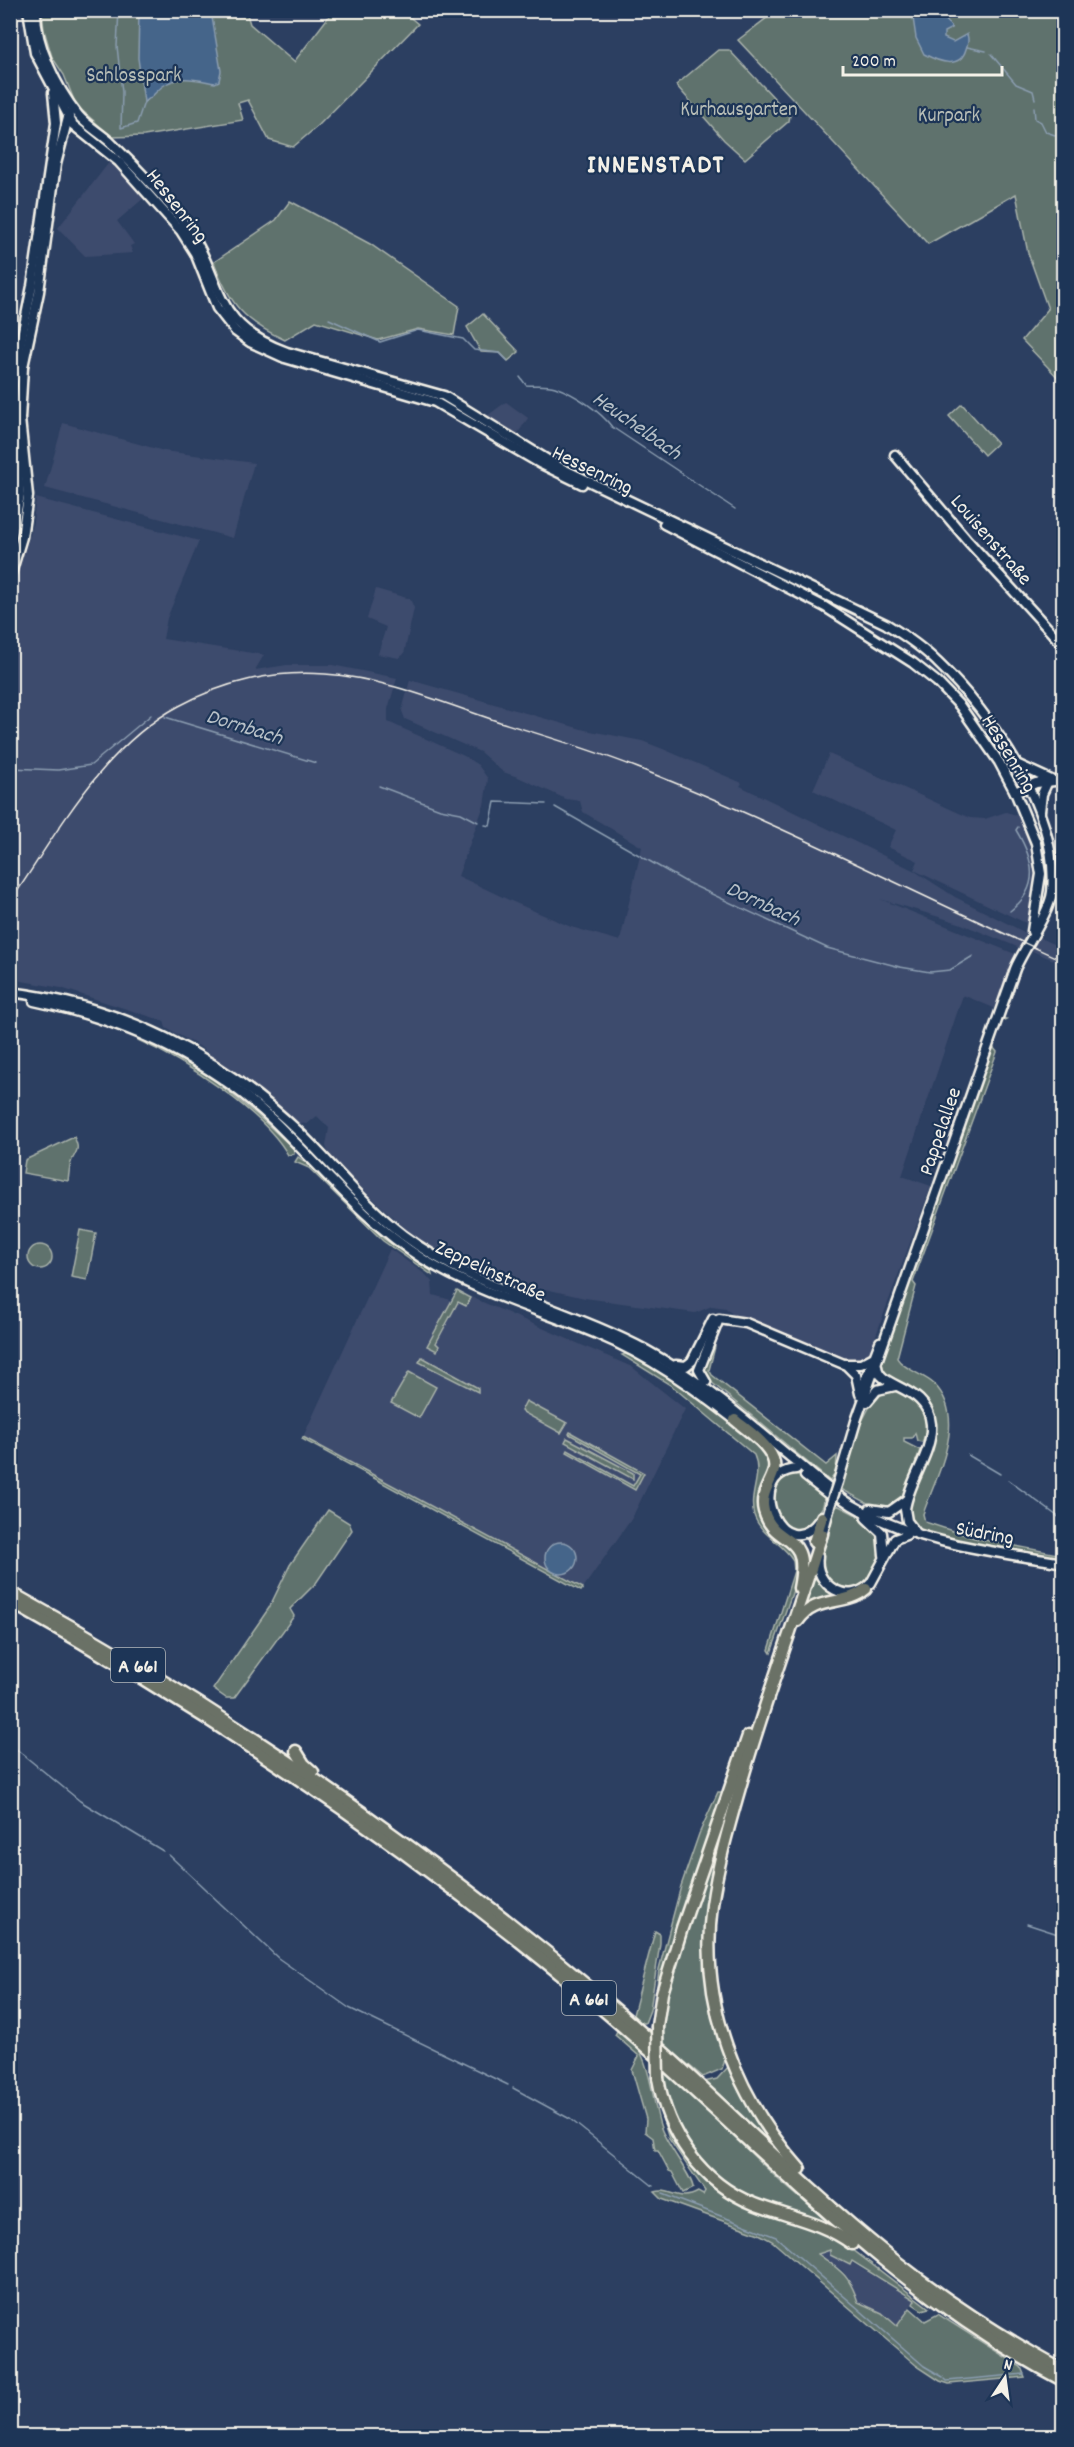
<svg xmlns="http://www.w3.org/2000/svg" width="1074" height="2447" font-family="Dekko,sans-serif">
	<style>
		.built { fill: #3e4b6d }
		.green { fill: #5e726d; stroke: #a9b2aa; stroke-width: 1.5 }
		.water { fill: #45658a; stroke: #8b9db0; stroke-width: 1.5 }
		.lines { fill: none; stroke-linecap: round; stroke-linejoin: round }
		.stream { stroke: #8b9db0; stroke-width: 1.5 }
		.secondary-casing { stroke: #f4f1e8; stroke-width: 13 }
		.highway-casing { stroke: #f4f1e8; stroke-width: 15 }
		.secondary { stroke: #1d3557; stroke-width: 8 }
		.highway { stroke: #6a7166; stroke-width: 10 }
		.rail { stroke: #f4f1e8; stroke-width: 1.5 }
		.secondary-bridge-casing { stroke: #f4f1e8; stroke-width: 13; stroke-linecap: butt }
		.highway-bridge-casing { stroke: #f4f1e8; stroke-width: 15; stroke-linecap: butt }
		.secondary-bridge { stroke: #1d3557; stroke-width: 8 }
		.highway-bridge { stroke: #6a7166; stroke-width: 10 }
		.labels { text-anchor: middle; stroke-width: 4.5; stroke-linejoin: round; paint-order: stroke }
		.shield { fill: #1d3557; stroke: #b4b9bc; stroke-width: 1.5 }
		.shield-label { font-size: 20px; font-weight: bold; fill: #f4f1e8 }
		.park-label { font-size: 21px; fill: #b8beb7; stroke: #1d3557 }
		.street-label { font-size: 21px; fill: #f4f1e8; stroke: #1d3557 }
		.water-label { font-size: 22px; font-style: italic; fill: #b7c0c7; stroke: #1d3557 }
		.district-label { font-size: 27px; font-weight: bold; letter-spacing: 1.5px; fill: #f4f1e8; stroke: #1d3557 }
	</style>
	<rect width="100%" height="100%" fill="#2c3f61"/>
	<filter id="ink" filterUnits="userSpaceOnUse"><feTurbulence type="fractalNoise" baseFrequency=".0167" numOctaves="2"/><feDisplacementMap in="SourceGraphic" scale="12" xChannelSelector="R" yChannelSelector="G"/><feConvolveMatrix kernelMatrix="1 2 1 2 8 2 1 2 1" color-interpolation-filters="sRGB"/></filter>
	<g filter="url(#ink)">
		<!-- built -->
		<g class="built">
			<polygon points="111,160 145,197 117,221 134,244 130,246 133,253 85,256 58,228"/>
			<polygon points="506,402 528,418 516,436 487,416"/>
			<polygon points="63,423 164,451 254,463 233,538 45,488"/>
			<polygon points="36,498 199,541 167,618 163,639 264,655 255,670 287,665 332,665 397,678 388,709 388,722 464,756 478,765 488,779 484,805 458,876 511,901 571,927 620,941 642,847 583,812 580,801 566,799 518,777 503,772 480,752 405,719 402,711 410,680 585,730 642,741 663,749 742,783 740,786 913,870 955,897 1026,933 1020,948 959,923 880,899 1015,954 994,1008 963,995 902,1176 931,1186 869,1354 856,1360 850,1360 732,1314 726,1308 712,1306 695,1313 585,1298 545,1289 543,1295 449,1257 420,1242 340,1168 329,1154 326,1146 329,1128 317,1116 307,1124 297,1123 199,1046 166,1028 164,1021 61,988 11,979 10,598 32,529"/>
			<polygon points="376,589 410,599 414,608 404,654 399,658 378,654 386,627 367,619"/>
			<polygon points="829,754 970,818 985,819 1006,812 1020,816 1027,824 1036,868 1037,889 1030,925 914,870 918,861 888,847 896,830 813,790"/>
			<polygon points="1036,936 1063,949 1063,964 1030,950"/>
			<polygon points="390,1249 426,1275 432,1282 433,1295 451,1300 457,1291 632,1367 685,1409 632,1518 583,1588 303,1437"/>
			<polygon points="828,2249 915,2300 897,2326 882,2313 858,2302 849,2279 842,2270 817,2254"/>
		</g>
		<!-- green -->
		<g class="green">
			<polygon points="42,11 246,11 250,24 294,62 333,11 406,11 405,13 418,24 319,125 293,147 269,140 248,100 238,103 243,120 144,136 112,137 76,105 64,75 52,57 44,30"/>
			<polygon points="776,11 1063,11 1063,383 1022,340 1048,309 1028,253 1016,194 928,244 738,40"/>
			<polygon points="718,50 729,50 790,115 789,121 745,159 724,140 676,85"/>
			<path d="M 290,201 L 370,244 L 459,306 L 454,335 L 418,329 L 378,340 L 316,321 L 285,340 C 244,321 230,305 214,262 L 276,220 Z"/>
			<polygon points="483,314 519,352 508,361 500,353 481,352 467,327"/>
			<polygon points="962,404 997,443 984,455 949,416"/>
			<path d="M 1001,1018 L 1006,1019 L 1002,1021 L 993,1047 L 997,1052 L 913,1282 L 916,1286 L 897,1358 C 903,1369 925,1375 934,1384 C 969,1419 936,1476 923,1514 L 925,1522 L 974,1538 L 1063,1555 L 1063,1561 L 977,1547 L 921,1532 L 912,1524 L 908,1506 L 935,1424 C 929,1379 880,1389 882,1360 Z"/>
			<path d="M 135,1035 L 184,1059 L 203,1071 L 256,1114 L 294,1149 L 294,1154 L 288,1155 C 263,1111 185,1061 138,1040 Z"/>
			<path d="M 74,1137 C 80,1149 77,1150 72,1160 C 69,1166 69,1175 68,1181 L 23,1173 L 25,1160 Z"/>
			<polygon points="298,1157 311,1166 384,1239 431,1271 432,1275 383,1241 309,1168 295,1162"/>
			<polygon points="80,1230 96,1233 87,1280 71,1277"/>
			<circle cx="40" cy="1257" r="12"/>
			<polygon points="457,1291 470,1298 466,1306 458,1302 436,1343 439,1346 437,1351 427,1346"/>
			<polygon points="712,1346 715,1347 709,1370 712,1375 826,1465 837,1456 836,1472 830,1481 704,1376 704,1362"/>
			<path d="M 625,1354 C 665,1362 736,1427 768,1455 L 772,1464 L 763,1489 L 796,1550 L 798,1576 L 771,1653 L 769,1650 L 794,1571 L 793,1560 C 782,1542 761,1536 754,1515 C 748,1495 763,1475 754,1455 L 672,1386 L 622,1355 Z"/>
			<polygon points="422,1357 478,1388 478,1392 419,1362"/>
			<polygon points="409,1372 436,1387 419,1418 391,1403"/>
			<path d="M 893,1390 C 917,1393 934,1420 922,1442 L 917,1441 L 915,1433 L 912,1438 L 904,1438 L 904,1442 L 920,1450 L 903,1497 L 888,1509 L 875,1507 L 841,1489 L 861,1423 L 875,1397 Z"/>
			<polygon points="526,1401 567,1423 561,1433 521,1411"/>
			<polygon points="570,1432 644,1473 635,1490 567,1452 568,1450 633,1486 640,1474 569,1434"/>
			<polygon points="303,1437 583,1588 581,1591 302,1439"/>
			<polygon points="567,1438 633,1473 633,1479 565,1442"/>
			<path d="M 794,1472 L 825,1495 L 823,1506 L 810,1528 C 783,1533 772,1522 774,1495 C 775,1489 776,1482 781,1478 C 784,1475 790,1473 794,1472 Z"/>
			<path d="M 837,1505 C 850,1512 872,1521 880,1535 C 889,1551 871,1587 853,1590 C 847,1591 840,1588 834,1588 L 821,1573 L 821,1555 L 832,1513 L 834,1513 Z"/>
			<polygon points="328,1510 349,1523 352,1530 316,1583 290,1609 294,1616 234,1698 226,1698 213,1689 269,1608 290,1565"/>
			<polygon points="815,1570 826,1588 844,1596 801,1611"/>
			<polygon points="718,1792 722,1792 721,1800 668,1952 654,2010 659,1969 681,1886 699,1834"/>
			<polygon points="730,1797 734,1799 708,1920 726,2057 722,2069 703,2077 660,2041 665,1995"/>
			<polygon points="655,1931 660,1934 660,1943 650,2010 645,2023 642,2023 633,2015"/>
			<path d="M 617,2031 C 652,2043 650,2097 661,2128 C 666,2144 694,2179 693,2188 L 683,2193 L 672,2172 L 669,2171 L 658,2150 L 655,2150 L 653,2138 L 645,2132 L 646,2119 L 632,2070 L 639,2056 L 615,2035 Z"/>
			<polygon points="730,2065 787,2159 704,2082 717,2079"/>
			<polygon points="662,2068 780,2181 836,2229 759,2202 730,2188 688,2149 664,2095"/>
			<path d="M 654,2092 L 670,2136 L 681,2152 L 706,2182 L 739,2203 L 817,2229 L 849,2247 L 929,2308 L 922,2310 L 913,2304 L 915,2300 L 852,2261 L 850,2265 L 830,2255 L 830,2250 L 818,2254 C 840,2270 849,2274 858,2302 L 882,2313 L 897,2326 L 910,2308 L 925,2321 L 938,2314 L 1021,2367 L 1025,2377 L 949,2384 L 940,2381 L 917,2366 L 772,2241 L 759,2234 L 662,2199 L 655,2192 C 671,2187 679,2203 698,2192 L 703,2195 L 705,2191 L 669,2139 Z"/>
		</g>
		<!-- water -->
		<g class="water">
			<path d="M 139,11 L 211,11 L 221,71 L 219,81 L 215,83 C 197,80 180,74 163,86 C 156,91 151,99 144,102 L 138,58 Z"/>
			<path d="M 912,11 L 935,11 L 936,15 L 946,20 L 952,28 L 944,32 L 944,38 L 953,42 L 967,34 C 969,40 968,43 966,49 C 960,70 939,62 924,54 L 916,38 Z"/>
			<circle cx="561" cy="1558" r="16"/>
		</g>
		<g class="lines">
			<!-- stream -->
			<g class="stream">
				<polyline points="119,10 117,46 122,92 121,128 137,123 144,102"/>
				<polyline points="967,47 986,51"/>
				<polyline points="991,54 1016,84 1033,91 1035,99"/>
				<polyline points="1034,107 1035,119 1041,122 1046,132 1064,138"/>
				<polyline points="329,319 380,342 418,330 463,339 474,350 500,353 507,360"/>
				<path d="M 520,377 L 526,385 C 535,386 546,384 555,387 C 575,394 600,411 612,427 L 735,509"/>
				<polyline points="165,717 316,763"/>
				<polyline points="10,768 58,770 91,765 151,715"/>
				<polyline points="379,786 440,809 461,813 478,822"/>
				<polyline points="555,807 686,882 827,948 900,967 930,972 950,970 973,956"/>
				<polyline points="485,825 490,826 495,802 546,804"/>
				<path d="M 1010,911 C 1041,887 1034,860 1016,830 L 1018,827"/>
				<polyline points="968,1455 1000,1474"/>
				<polyline points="1008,1480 1064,1521"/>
				<polyline points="10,1744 80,1801 163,1851"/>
				<polyline points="169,1855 278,1958 349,2008 508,2085"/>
				<polyline points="1027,1924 1064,1936"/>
				<polyline points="513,2088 570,2119 653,2186"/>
				<polyline points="663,2194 776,2237 924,2366 943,2377"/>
				<polyline points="1061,2354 1064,2353"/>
				<polyline points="945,2379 947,2381 1024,2374"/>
			</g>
			<defs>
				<g id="secondary">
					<polyline points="28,10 35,53 73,125 119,162 181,231 195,253 217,308 235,331 250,342 285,358 435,402 541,464 582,484"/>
					<path d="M 36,10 C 35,45 57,88 78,115 C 86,125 99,132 109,141 C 135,166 162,194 183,222 C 226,277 206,323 287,352 L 444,396 L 559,467 L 886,624 C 904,635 922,647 937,662 C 992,714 1060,813 1052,892 C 1050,912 1024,948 1015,969 L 856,1421 L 838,1482"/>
					<polyline points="895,455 968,541 1064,646"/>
					<polyline points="664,524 825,607 913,663 937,682 960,706 999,762 1015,792 1036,843 1041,874 1032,931"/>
					<polyline points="10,546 20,495 12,386 32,286 56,123 53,93"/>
					<polyline points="10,577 22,537 28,496 20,419 23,367 39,292 56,164 69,114"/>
					<polyline points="1014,763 1051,780"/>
					<polyline points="1015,792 1036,783 1064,780"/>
					<polyline points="1040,811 1042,794 1048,781"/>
					<path d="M 10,992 C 120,1005 219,1055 298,1131 C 333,1165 364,1205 403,1235 C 476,1290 567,1308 646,1350 C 699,1379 743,1418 789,1456 C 810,1472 829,1491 852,1505 C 917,1544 990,1551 1064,1563"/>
					<path d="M 34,1001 C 124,1020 207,1057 274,1121 C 323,1169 365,1222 423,1259 C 478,1293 538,1309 597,1334 C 650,1356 694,1388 739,1423"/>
					<polyline points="845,1364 861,1364 872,1358"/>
					<polyline points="676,1365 686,1366 692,1361 713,1319"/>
					<path d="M 877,1366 C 878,1389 928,1385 931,1424 C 933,1453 909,1480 905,1509 L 907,1521 L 917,1534"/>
					<polyline points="706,1382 699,1370 719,1319 746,1323 846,1365 856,1375 860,1394"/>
					<polyline points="861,1391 880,1342"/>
					<polyline points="867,1402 877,1390 895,1386"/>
					<path d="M 796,1469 C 741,1474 783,1571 820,1519"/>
					<polyline points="805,1476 828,1494"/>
					<polyline points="870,1509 889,1512 906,1500"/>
					<polyline points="866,1518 882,1533 884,1555"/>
					<polyline points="821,1540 830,1506"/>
					<path d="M 818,1556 C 813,1586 850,1607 871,1583 L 895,1539 L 906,1535"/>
				</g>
				<g id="highway">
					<path d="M 735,1420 C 747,1430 767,1443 773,1459 C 780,1476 758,1489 764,1511 C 775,1549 811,1528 799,1588"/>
					<polyline points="814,1542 822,1517"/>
					<path d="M 10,1592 C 223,1709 423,1846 608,2003 C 704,2084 790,2176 888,2255 C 943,2299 1002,2337 1064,2371"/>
					<path d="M 10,1602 C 221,1719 419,1854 602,2009 C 757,2140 881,2286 1064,2381"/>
					<path d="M 798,1621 C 815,1595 845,1607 866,1589"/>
					<polyline points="296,1751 304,1764 313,1772"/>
					<polyline points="657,2026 662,1993 682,1928 748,1736"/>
					<path d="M 658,2078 C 667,2133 701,2183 754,2204 C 788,2217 822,2222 852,2244"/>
					<path d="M 800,2169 C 735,2096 699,2002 712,1905 C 718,1862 731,1819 743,1777 C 767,1695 797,1615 822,1534"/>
				</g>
			</defs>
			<!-- secondary casing -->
			<use href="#secondary" class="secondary-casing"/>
			<!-- highway casing -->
			<use href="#highway" class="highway-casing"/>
			<!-- secondary -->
			<use href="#secondary" class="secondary"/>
			<!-- highway -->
			<use href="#highway" class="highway"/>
			<!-- rail -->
			<path class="rail" d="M 10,902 C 58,832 102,747 179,706 C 223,682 274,670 325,674 C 385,678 443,703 500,722 C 546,736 593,750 638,768 C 783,825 922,897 1064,961"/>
			<defs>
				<polyline id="secondary-bridge" points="830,1506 838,1482"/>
				<polyline id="highway-bridge" points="657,2026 658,2078"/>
			</defs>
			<!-- secondary-bridge casing -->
			<use href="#secondary-bridge" class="secondary-bridge-casing"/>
			<!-- highway-bridge casing -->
			<use href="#highway-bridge" class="highway-bridge-casing"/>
			<!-- secondary-bridge -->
			<use href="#secondary-bridge" class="secondary-bridge"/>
			<!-- highway-bridge -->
			<use href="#highway-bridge" class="highway-bridge"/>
		</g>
	</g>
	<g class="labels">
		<!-- shield labels -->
		<g class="shield">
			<rect x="111" y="1648" width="54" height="34" rx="4.5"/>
			<rect x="562" y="1981" width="54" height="34" rx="4.5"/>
		</g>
		<g class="shield-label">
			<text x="138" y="1672">A 661</text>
			<text x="589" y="2005">A 661</text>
		</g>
		<!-- park labels -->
		<g class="park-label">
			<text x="134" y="81">Schlosspark</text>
			<text x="739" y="115">Kurhausgarten</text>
			<text x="949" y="121">Kurpark</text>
		</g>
		<!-- street labels -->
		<g class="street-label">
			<text transform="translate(178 205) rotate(52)" y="7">Hessenring</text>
			<text transform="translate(593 469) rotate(26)" y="7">Hessenring</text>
			<text transform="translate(992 539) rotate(49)" y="7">Louisenstraße</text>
			<text transform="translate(1010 753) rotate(59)" y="7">Hessenring</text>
			<text transform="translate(939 1131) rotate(-71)" y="7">Pappelallee</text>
			<text transform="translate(491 1270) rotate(25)" y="7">Zeppelinstraße</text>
			<text transform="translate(985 1532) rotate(10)" y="7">Südring</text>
		</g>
		<!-- water labels -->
		<g class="water-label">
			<text transform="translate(638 424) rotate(35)" y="8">Heuchelbach</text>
			<text transform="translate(245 725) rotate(17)" y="8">Dornbach</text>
			<text transform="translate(764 902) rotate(25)" y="8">Dornbach</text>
		</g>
		<!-- district labels -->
		<g class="district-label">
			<text x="656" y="172">INNENSTADT</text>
		</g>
	</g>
	<!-- margin -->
	<rect width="1074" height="2447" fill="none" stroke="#1d3557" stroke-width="36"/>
	<rect x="18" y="18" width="1038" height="2411" fill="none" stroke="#f4f1e8" stroke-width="2" filter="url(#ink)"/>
	<!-- north arrow -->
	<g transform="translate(1005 2378) rotate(13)" stroke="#1d3557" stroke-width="4.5" paint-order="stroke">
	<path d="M0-4.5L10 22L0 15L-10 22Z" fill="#f4f1e8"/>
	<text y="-9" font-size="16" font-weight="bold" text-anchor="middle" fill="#f4f1e8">N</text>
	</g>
	<!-- scale -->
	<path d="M843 66v9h159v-9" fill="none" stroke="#f4f1e8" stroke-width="3"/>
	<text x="852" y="66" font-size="18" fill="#f4f1e8" stroke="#1d3557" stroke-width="4.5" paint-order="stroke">200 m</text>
</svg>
